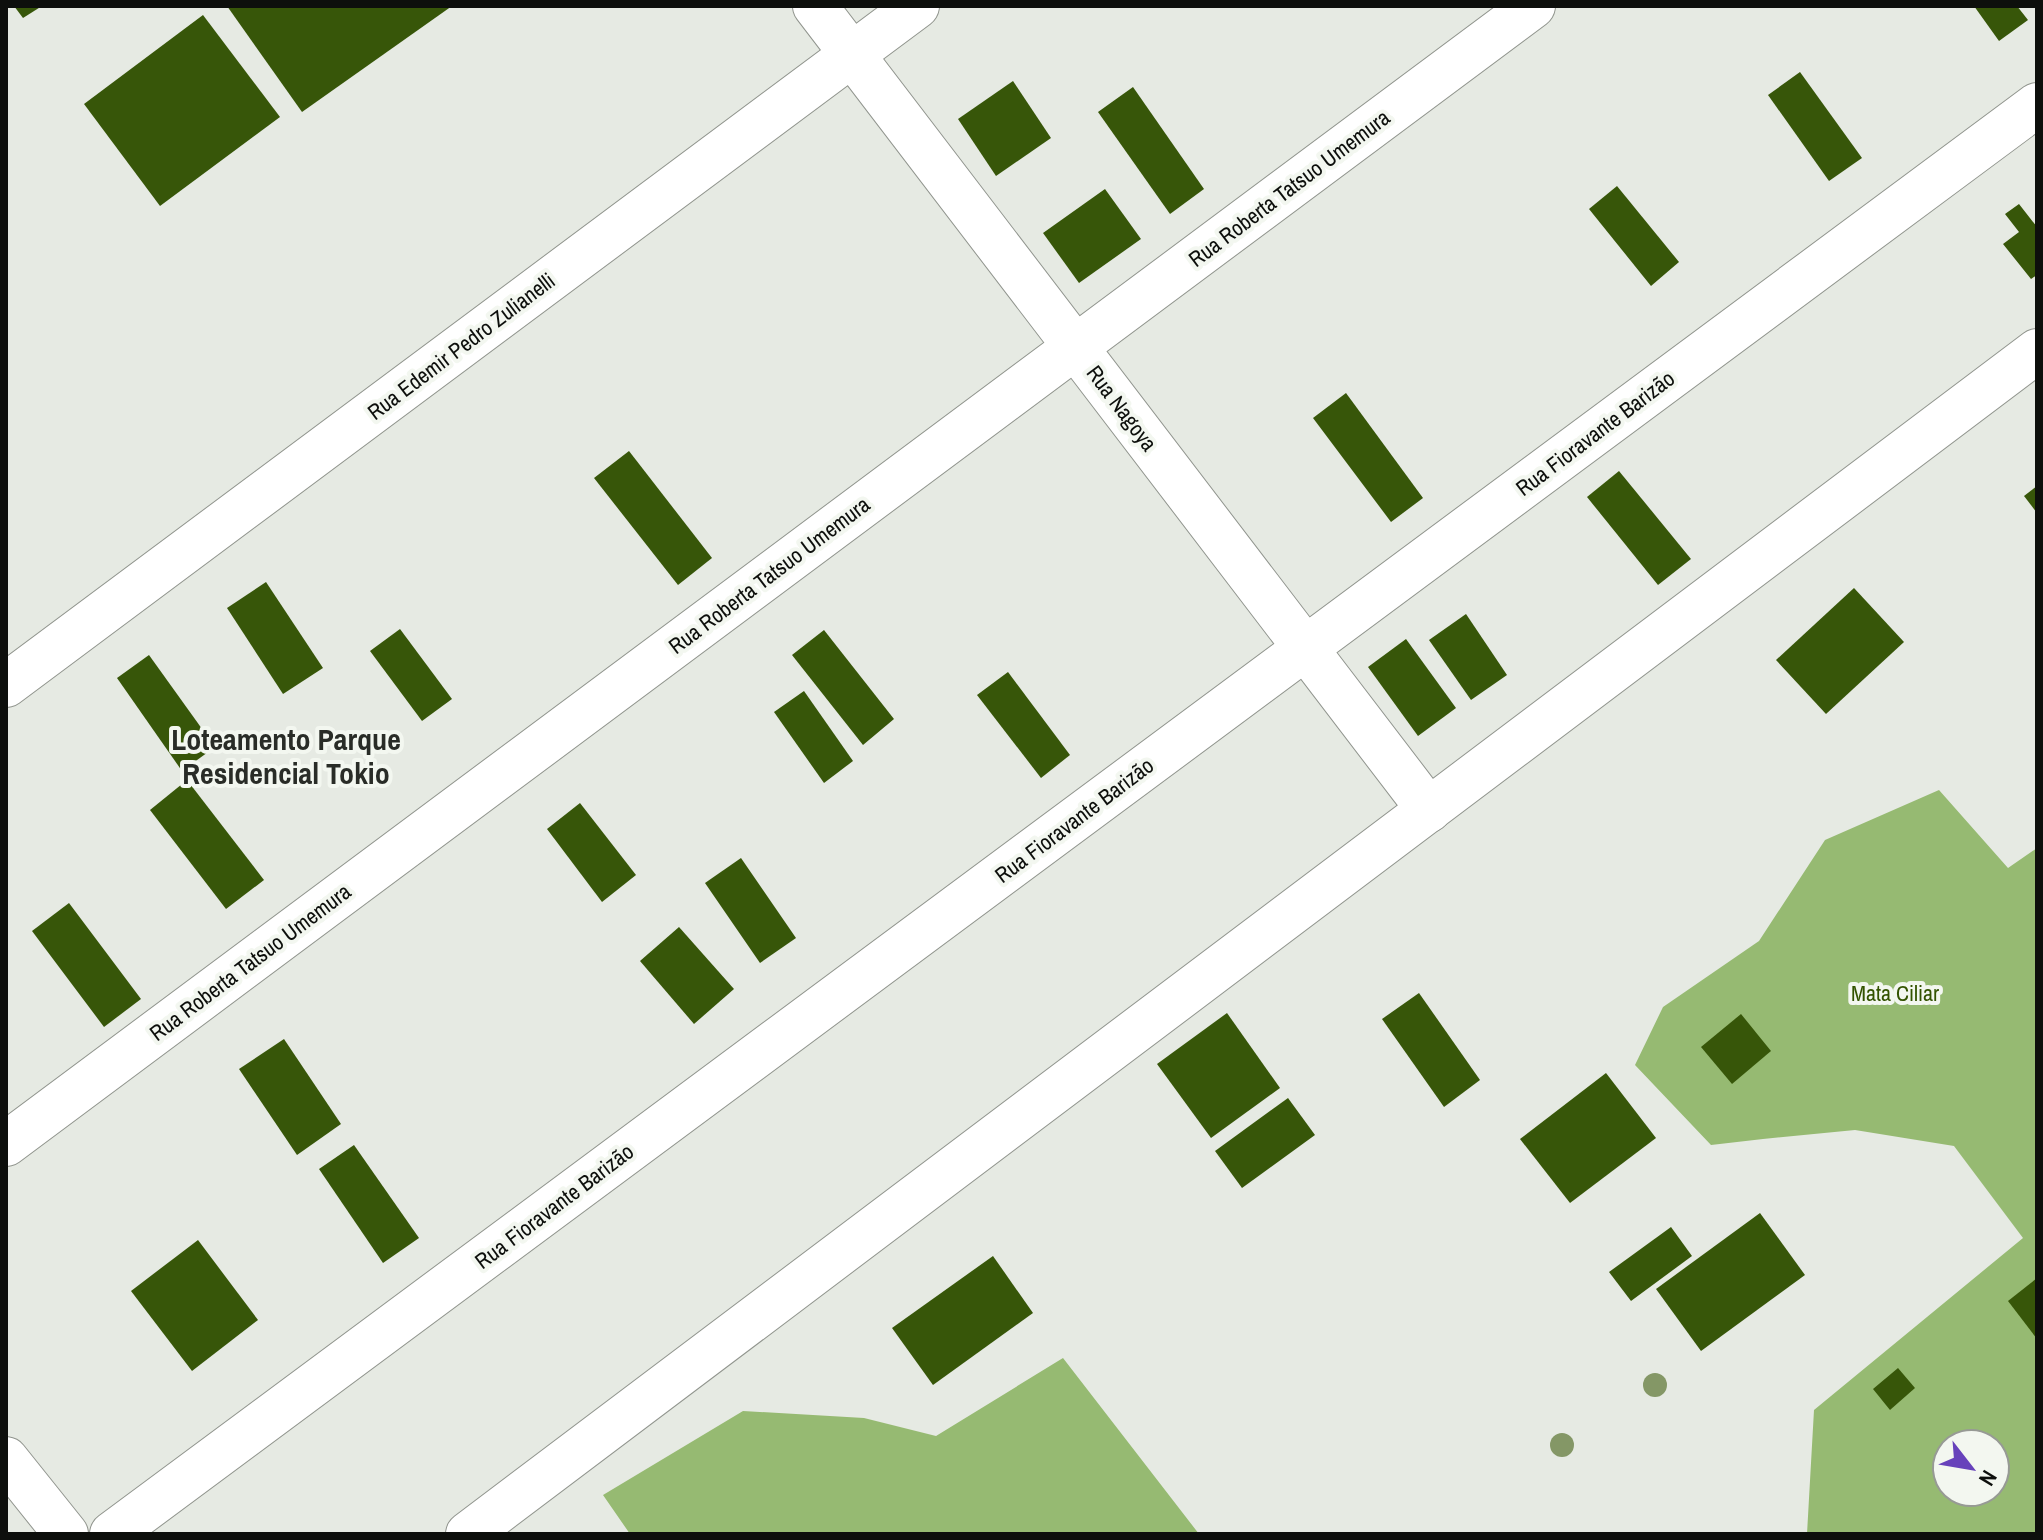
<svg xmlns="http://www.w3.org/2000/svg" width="2043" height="1540" font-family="'Archivo Narrow',sans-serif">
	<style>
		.forest { fill: #96ba72; fill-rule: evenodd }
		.building { fill: #375609 }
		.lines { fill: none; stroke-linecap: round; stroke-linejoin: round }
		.minor-casing { stroke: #91958e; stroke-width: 46 }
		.minor { stroke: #fff; stroke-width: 44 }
		.tree { fill: #849766 }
		.labels { text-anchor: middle; stroke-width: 8; stroke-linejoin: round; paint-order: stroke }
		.street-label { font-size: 22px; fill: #0d0f0c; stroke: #f3f7f0 }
		.park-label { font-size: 22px; fill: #335300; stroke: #f3f7f0 }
		.district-label { font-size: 30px; font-weight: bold; fill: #292c27; stroke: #f3f7f0 }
	</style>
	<rect width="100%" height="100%" fill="#e6eae3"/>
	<!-- forest -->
	<g class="forest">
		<path d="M 1939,790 L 2008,868 L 2037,848 L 2037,1534 L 1807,1534 L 1814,1410 L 2023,1238 L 1954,1146 L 1855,1130 L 1763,1139 L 1711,1145 L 1635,1065 L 1663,1007 L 1759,941 L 1825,840 ZM 1947,1444 L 1995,1444 L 1995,1492 L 1947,1492 Z"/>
		<polygon points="1063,1358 1199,1534 630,1534 603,1495 743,1411 864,1418 936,1436"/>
	</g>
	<!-- building -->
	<g class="building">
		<polygon points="14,6 42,6 23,18"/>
		<polygon points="227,6 452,6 302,112"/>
		<polygon points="1974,6 2017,6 2028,20 1999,41"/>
		<polygon points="203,15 280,117 160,206 84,104"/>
		<polygon points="1800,72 1862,158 1829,181 1768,95"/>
		<polygon points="1013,81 1051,138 996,176 958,119"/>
		<polygon points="1133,87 1204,189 1170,214 1098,112"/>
		<polygon points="1617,186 1679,262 1651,286 1589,209"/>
		<polygon points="1105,189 1141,239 1079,283 1043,233"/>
		<polygon points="2019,204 2037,227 2037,275 2031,279 2003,244 2019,232 2005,214"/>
		<polygon points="1346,393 1423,498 1391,522 1313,418"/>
		<polygon points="629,451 712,558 678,585 594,478"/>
		<polygon points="1619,471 1691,559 1658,585 1587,497"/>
		<polygon points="2037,486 2037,513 2024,496"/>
		<polygon points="266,582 323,668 283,694 227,608"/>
		<polygon points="1854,588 1904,642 1826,714 1776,660"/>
		<polygon points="1466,614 1507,675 1471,700 1429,640"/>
		<polygon points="400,629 452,699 422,721 370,651"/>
		<polygon points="824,630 894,719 863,745 792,655"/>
		<polygon points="1406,639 1456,708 1418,736 1368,667"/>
		<polygon points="149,655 215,747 182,771 117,678"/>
		<polygon points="1008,672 1070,755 1041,778 977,695"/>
		<polygon points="804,691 853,761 824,783 774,712"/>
		<polygon points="187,780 264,880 226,909 150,810"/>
		<polygon points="580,803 636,875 602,902 547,829"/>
		<polygon points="741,858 796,938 760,963 705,883"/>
		<polygon points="69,903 141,999 104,1027 32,931"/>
		<polygon points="679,927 734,989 694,1024 640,961"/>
		<polygon points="1419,993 1480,1080 1444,1107 1382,1019"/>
		<polygon points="1227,1013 1280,1088 1211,1138 1157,1064"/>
		<polygon points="1741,1014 1771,1051 1732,1084 1701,1047"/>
		<polygon points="284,1039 341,1124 297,1155 239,1069"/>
		<polygon points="1606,1073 1656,1138 1570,1203 1520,1139"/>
		<polygon points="1288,1098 1315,1135 1242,1188 1215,1151"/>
		<polygon points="354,1145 419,1238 383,1263 319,1169"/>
		<polygon points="1760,1213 1805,1275 1701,1351 1656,1289"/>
		<polygon points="1671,1227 1692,1256 1631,1301 1609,1272"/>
		<polygon points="198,1240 258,1320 192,1371 131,1291"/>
		<polygon points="993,1256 1033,1313 933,1385 892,1328"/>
		<polygon points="2037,1278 2037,1339 2008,1301"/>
		<polygon points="1898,1368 1915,1388 1890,1410 1873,1389"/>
	</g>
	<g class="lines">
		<defs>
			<g id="minor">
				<polyline points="815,6 1429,810"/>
				<polyline points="6,685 917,6"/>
				<polyline points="6,1144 1533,6"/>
				<polyline points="6,1459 66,1534"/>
				<polyline points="112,1534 2037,105"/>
				<polyline points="468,1534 2037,351"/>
			</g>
		</defs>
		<!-- minor casing -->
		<use href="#minor" class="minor-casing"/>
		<!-- minor -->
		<use href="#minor" class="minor"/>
	</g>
	<!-- trees -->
	<g class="tree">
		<circle cx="1655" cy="1385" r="12"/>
		<circle cx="1562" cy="1445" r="12"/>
	</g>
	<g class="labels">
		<!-- street labels -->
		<g class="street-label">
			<text transform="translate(1289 188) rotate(-37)" y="8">Rua Roberta Tatsuo Umemura</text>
			<text transform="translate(461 346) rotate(-37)" y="8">Rua Edemir Pedro Zulianelli</text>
			<text transform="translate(1122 408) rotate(53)" y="8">Rua Nagoya</text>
			<text transform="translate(1595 433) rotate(-37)" y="8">Rua Fioravante Barizão</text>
			<text transform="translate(769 575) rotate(-37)" y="8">Rua Roberta Tatsuo Umemura</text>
			<text transform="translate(1074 820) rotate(-37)" y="8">Rua Fioravante Barizão</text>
			<text transform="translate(250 962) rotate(-37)" y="8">Rua Roberta Tatsuo Umemura</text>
			<text transform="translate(554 1206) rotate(-37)" y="8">Rua Fioravante Barizão</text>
		</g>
		<!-- park labels -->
		<g class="park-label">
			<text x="1895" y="1001">Mata Ciliar</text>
		</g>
		<!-- district labels -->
		<g class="district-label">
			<text x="286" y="750">Loteamento Parque<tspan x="286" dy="34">Residencial Tokio</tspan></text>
		</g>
	</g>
	<!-- border -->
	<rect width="2043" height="1540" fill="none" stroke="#0d0f0c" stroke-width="16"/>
	<!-- north arrow -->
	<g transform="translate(1971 1468) rotate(121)"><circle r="38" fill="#f3f7f0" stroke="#979a95" stroke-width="2"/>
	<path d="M0-6L14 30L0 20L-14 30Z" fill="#6742bb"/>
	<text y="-12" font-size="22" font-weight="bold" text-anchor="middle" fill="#0d0f0c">N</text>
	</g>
</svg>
